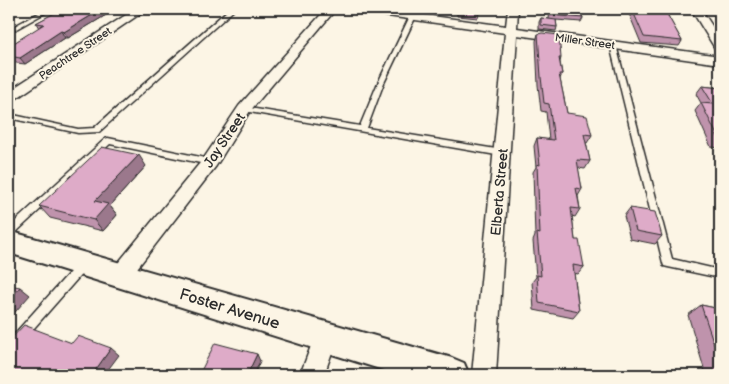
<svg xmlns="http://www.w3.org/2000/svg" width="729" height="384" font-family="'Balsamiq Sans',sans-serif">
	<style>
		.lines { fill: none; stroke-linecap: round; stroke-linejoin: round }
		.lane-casing { stroke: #2b2b2b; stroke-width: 3 }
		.street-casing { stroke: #2b2b2b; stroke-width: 3 }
		.secondary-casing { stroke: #2b2b2b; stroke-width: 4 }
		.lane { fill: #fcf5e5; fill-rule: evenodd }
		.street { fill: #fcf5e5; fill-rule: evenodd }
		.secondary { fill: #fcf5e5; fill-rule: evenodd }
		.wall { fill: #bf93ac; stroke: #2b2b2b }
		.shaded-wall { fill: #9b788c; stroke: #2b2b2b }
		.building { fill: #deabc8; stroke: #2b2b2b }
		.labels { text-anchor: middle; stroke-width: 4; stroke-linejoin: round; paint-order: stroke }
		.far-street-label { font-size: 11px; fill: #2b2b2b; stroke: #fcf5e5 }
		.street-label { font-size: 14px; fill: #2b2b2b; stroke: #fcf5e5 }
		.near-street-label { font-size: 16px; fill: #2b2b2b; stroke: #fcf5e5 }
	</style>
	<rect width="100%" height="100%" fill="#fcf5e5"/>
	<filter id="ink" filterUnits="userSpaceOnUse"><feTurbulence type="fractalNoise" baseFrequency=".02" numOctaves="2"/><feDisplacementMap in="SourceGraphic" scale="10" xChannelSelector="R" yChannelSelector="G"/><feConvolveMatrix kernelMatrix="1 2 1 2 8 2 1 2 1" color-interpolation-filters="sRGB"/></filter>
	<g filter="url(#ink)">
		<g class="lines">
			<defs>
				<g id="lane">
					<polygon points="46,9 52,9 9,33 9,29"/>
					<polygon points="229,9 235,9 99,132 78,133 9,118 9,114 78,129 94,128"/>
					<polygon points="413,14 416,16 383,85 367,128 502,150 505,151 506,153 505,155 502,156 244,111 240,109 244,107 360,126 377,85 410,16"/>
					<polygon points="613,43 616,45 672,259 720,270 720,278 668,267 664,266 663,263 610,45"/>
					<polygon points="108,138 210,159 214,162 210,165 110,144 12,236 9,237 9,227 105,139"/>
					<polygon points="82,262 86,263 87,266 86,269 13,352 9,354 9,340 78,263"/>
				</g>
				<g id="street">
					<polygon points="135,9 147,9 14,100 9,101 9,91"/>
					<polygon points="326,9 336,9 250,111 216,166 128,280 121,283 114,280 111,274 114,268 204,158 239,106"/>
					<polygon points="355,9 380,9 506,26 508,9 518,9 517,28 720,56 720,64 517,35 496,375 472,375 505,33 360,12"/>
					<polygon points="691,9 701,9 720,38 720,50 716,50"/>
					<polygon points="325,327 333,330 337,338 324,375 300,375 317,330"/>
				</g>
				<polygon id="secondary" points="9,231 452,358 464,363 469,375 399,375 9,253"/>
			</defs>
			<!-- lane casing -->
			<use href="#lane" class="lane-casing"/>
			<!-- street casing -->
			<use href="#street" class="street-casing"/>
			<!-- secondary casing -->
			<use href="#secondary" class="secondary-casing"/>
			<!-- lane -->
			<use href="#lane" class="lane"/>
			<!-- street -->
			<use href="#street" class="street"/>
			<!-- secondary -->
			<use href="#secondary" class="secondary"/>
		</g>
		<!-- wall -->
		<g class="wall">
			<polygon points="62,9 116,9 68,38 65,38 25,64 9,62 9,46 39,28 36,23"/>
			<polygon points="430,9 480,9 478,18 457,16 457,13 430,11"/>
			<polygon points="550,9 580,9 583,18 581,22 556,20 557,27 556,31 539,29 539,22 541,18 549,19"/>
			<polygon points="627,9 666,9 670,14 668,16 682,41 679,46 641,43"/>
			<polygon points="538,34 561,58 560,62 562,74 560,79 567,113 592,135 587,143 586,143 590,161 585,169 578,168 582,189 578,196 580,209 575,217 572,216 575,240 584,267 578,274 574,273 579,311 573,318 534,310 532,282 536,277 533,241 535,236 533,172 536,167 534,146 537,138 549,140 546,112 541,111 538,85 536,41"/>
			<polygon points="702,86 720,88 720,148 711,147 695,111 701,103 696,94"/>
			<polygon points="146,166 110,206 117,215 103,231 50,218 39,206"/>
			<polygon points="630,208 662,236 655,244 630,239 624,216"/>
			<polygon points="701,305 720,309 720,375 706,375 688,315"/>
		</g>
		<!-- shaded-wall -->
		<g class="shaded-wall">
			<polygon points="102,9 116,9 68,38 64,32"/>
			<polygon points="61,31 65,38 25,64 20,58"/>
			<polygon points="139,155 146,166 110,206 117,215 103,231 94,220 95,201"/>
			<polygon points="20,287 30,295 9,319 9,300"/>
			<polygon points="111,348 119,355 104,375 92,375"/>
			<polygon points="257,354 260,361 254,375 247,375"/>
		</g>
		<!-- building -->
		<g class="building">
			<polygon points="62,9 102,9 64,32 61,31 20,58 9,56 9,46 44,24 36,23"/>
			<polygon points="458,9 480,9 479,12"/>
			<polygon points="551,9 580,9 583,18 551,15"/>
			<polygon points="632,9 666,9 670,14 667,14 682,41 644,37"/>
			<polygon points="541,18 556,20 557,27 541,25"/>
			<polygon points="542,33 559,35 561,58 559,58 562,74 559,74 567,113 587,116 592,135 584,134 590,161 577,160 582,189 576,188 580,209 571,208 575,240 579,240 584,267 573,265 579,311 539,303 537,275 541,276 537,233 540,234 537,164 540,165 537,138 554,140 549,104 544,103 541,77 538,34"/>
			<polygon points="702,86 720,88 720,139 719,139 701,103 713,104"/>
			<polygon points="102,147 139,155 95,201 108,204 94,220 39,206"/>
			<polygon points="630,208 655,212 662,236 636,231"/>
			<polygon points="9,285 20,287 9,300"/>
			<polygon points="701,305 720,309 720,362"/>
			<polygon points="24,325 72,343 78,336 111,348 92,375 19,375 9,371 9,341"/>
			<polygon points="215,343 257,354 247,375 199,375"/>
		</g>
	</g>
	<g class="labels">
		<!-- far-street labels -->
		<g class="far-street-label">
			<text transform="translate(585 41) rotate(8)" y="4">Miller Street</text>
			<text transform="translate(75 53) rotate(-34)" y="4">Peachtree Street</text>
		</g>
		<!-- street labels -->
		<g class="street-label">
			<text transform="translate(224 140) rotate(-56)" y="5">Jay Street</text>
			<text transform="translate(499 192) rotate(-85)" y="5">Elberta Street</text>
		</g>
		<!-- near-street labels -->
		<g class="near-street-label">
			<text transform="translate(230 308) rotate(17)" y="6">Foster Avenue</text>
		</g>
	</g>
	<!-- margin -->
	<rect width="729" height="384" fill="none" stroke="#fcf5e5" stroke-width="30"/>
	<rect x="15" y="15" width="699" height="354" fill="none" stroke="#2b2b2b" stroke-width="2" filter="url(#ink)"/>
</svg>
